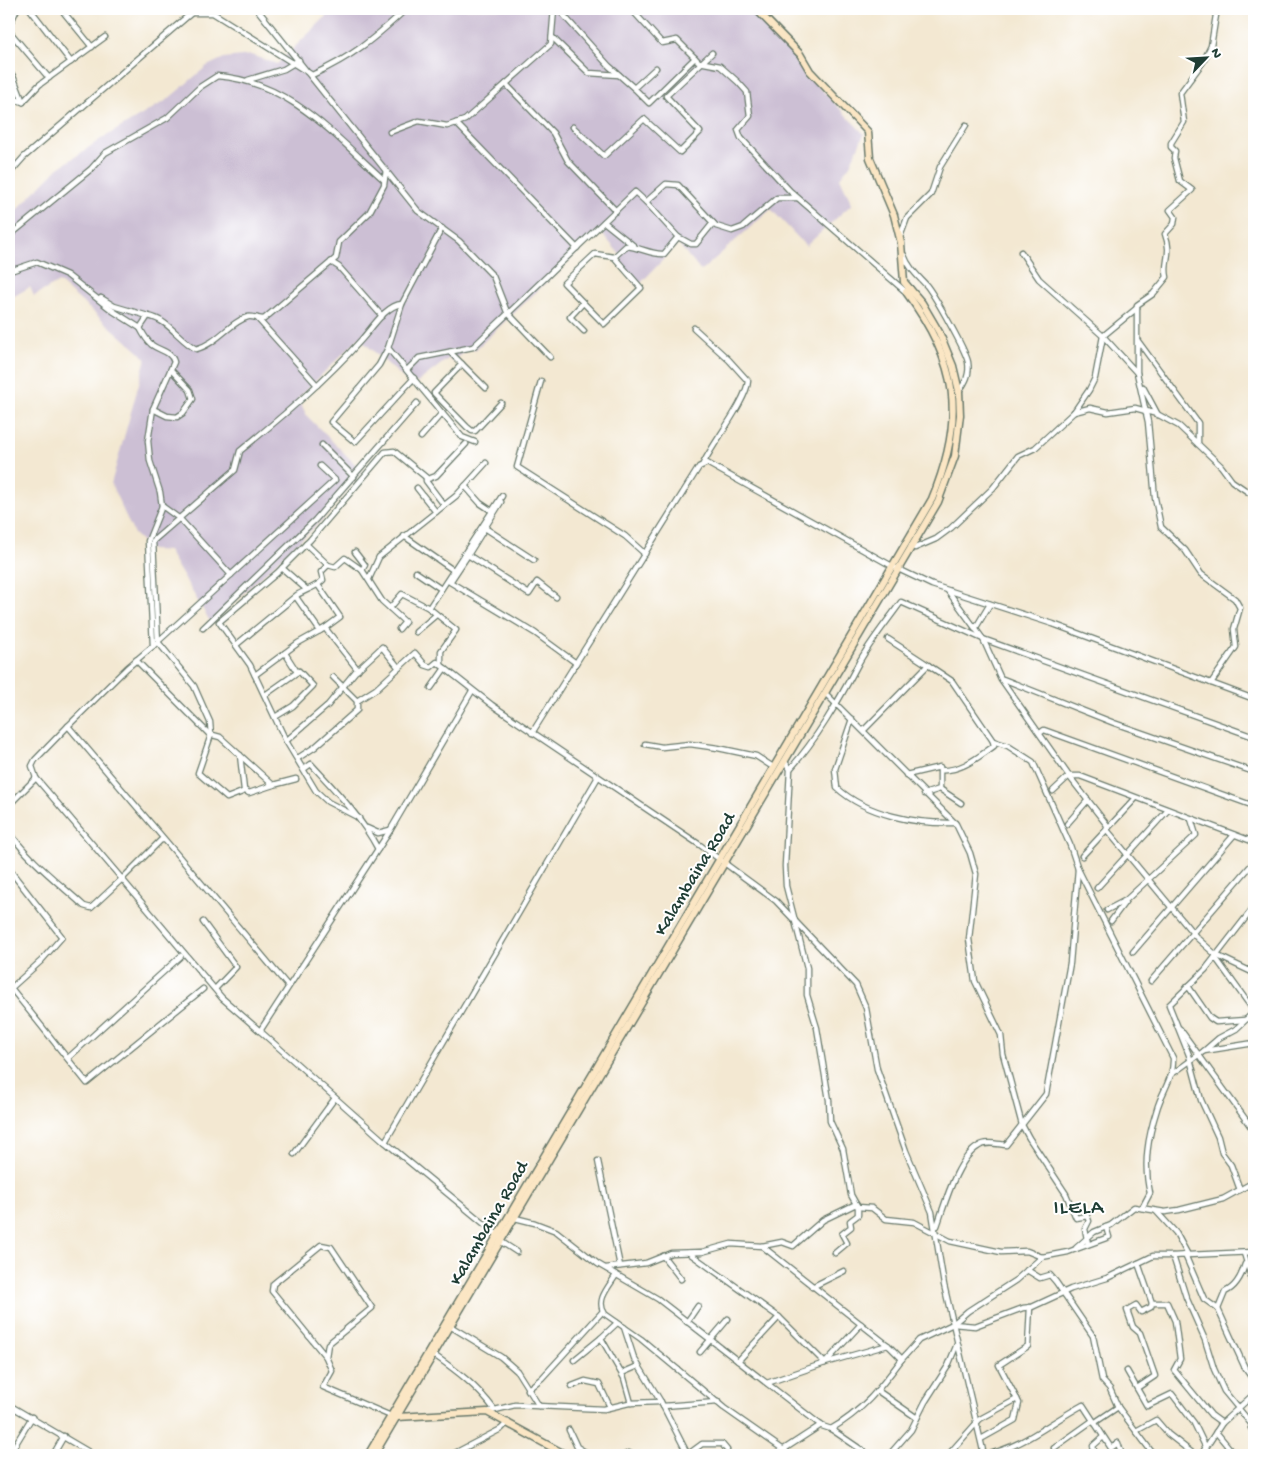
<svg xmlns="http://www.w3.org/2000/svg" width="1263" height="1464" font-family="'Gochi Hand',sans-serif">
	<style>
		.industrial { fill: #ccbfd4 }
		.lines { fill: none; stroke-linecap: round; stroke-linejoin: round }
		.street-casing { stroke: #69796b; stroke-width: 7 }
		.secondary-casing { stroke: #69796b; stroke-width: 9 }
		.street { stroke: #fff; stroke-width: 4.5 }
		.secondary { stroke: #fbe6c4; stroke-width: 6 }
		.labels { text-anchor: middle; stroke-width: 4; stroke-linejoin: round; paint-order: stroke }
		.street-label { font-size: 19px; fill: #1f3d34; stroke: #fff }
		.quarter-label { font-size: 21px; letter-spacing: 1px; fill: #1f3d34; stroke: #fff }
	</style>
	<rect width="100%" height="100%" fill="#fff"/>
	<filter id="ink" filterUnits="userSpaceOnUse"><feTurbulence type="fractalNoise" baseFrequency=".02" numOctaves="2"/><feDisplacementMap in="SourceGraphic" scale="10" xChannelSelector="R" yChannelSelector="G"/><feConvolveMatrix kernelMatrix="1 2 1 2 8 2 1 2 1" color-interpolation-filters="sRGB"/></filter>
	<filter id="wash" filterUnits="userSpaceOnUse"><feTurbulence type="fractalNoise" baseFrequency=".0096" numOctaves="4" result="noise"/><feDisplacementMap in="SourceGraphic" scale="20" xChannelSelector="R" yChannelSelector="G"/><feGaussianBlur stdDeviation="1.12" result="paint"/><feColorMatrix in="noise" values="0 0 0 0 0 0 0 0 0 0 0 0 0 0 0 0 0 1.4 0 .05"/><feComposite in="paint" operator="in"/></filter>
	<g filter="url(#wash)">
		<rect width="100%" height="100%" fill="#f3e8d2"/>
		<!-- industrial -->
		<polygon class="industrial" points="334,9 752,9 788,47 805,72 864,134 850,165 840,178 852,204 806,246 771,209 701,271 678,244 637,287 619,260 622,257 600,231 475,350 470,347 452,362 449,358 418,382 410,384 359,338 298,398 307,416 362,471 322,520 211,623 168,551 151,550 134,534 111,484 146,358 59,282 34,296 30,287 9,299 9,218 56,170 101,139 167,100 207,66 224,58 251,55 277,64"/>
	</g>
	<g filter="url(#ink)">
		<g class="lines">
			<defs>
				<g id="street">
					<polyline points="30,9 71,62"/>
					<polyline points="61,9 92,47"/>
					<polyline points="257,9 418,211 459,241 493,276 507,312 550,357"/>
					<polyline points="558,9 609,66 634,88 656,68"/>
					<polyline points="631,9 662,43 677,40 699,62 720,66 738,82 747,92 750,116 738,130 741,138 790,191 906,292"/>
					<path d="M 191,13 L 213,13 L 312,75 C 352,57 374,39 406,9"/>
					<polyline points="9,26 17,9"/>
					<polyline points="9,31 49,78"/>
					<polyline points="552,37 589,73 619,75"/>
					<polyline points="13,76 23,102"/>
					<polyline points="248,80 284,69 299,60"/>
					<polyline points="506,84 553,133 568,161 616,211"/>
					<polyline points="634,88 649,103 695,58"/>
					<polyline points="23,102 39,85 105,37"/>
					<polyline points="9,104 17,100 23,102"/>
					<polyline points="456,123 577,248"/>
					<polyline points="573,127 604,156 644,119 680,152 700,132 666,96 712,53"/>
					<polyline points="390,132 419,121 447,126 465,120 551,44 554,9"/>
					<polyline points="9,174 24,157 196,9"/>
					<polyline points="646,202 678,237"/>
					<polyline points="604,222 634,246"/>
					<polyline points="442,228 402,304 388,348 462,437 475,442"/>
					<path d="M 9,236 L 91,169 L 105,153 L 167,118 L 200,87 L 217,76 C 288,81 334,135 384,180"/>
					<polyline points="900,237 907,218 931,194 940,167 966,125"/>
					<path d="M 904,255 C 908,267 918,276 927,286 C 936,298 965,349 968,362 C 970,374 966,382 959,391"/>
					<path d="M 614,257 L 641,288 L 604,324 L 564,283 L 595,254 L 614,257 L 626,246 C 640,247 651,255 664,254 L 678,237 L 691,244 L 696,244 L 713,223"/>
					<polyline points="331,262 339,267 382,316"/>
					<path d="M 9,264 L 13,270 L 37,262 L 67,275 L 113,311 L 140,328 L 148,316 C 169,320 178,339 196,349 C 217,344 231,321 248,317 C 252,316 259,319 264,319 L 336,258 L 339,242 L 369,213 L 384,185 L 386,170"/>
					<polyline points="101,298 114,306 148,316"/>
					<polyline points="583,303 570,317 584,331"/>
					<polyline points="257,318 317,385"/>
					<path d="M 140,328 C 143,334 146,340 152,345 C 160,351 171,351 174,362 L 153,409 L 148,441 L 150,461 L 160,492 L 162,506 L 148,541 L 153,646 L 335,480 L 320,466"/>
					<path d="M 694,328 L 729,360 L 748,381 C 747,400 713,443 703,464"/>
					<polyline points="1138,341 1198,423 1198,444"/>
					<polyline points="388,348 379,365 331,422 355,442 414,378"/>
					<polyline points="450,352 486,388"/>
					<polyline points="462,364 434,393 467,427 472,431 475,431 501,403"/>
					<polyline points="407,370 419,358 473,347 635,192 646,202 666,184 678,185 716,226 732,231 743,227 777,198 797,198"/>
					<polyline points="1137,373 1103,336 1137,308"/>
					<polyline points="541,381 517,467 625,536 645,554"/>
					<polyline points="1143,387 1158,415"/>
					<polyline points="153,409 167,416 177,417 183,413 193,399 190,390 171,370"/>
					<polyline points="1074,412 1090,408 1108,412 1135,408 1157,414 1179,426 1221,466 1232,481 1254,496"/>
					<polyline points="421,437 442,413"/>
					<polyline points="322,445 354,477"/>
					<polyline points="426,478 426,481 444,505"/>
					<polyline points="465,486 480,503 492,511"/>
					<polyline points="417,488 436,512"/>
					<polyline points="501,502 468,555 529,594 537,582 556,597"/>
					<polyline points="162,506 180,519 231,575"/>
					<polyline points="485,528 534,560"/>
					<polyline points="404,536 453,570"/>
					<polyline points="306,544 328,565"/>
					<polyline points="911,546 915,548 936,539 951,528 993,488 1018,456 1035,448 1074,412 1089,390 1095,378 1103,336 1039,279 1021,252"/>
					<polyline points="355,552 365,565 362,570"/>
					<polyline points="468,555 450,582 535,633 576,663"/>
					<polyline points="282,568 306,589"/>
					<polyline points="416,572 441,589"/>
					<polyline points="369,579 379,557 456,496 486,463"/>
					<polyline points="318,585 340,617 325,628 358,670"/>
					<polyline points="948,591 983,639 1254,737"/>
					<polyline points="296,597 320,631"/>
					<polyline points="390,608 402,594 429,608 456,630 441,651 441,665"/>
					<polyline points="429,608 502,496"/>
					<polyline points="203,628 315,520 417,403"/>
					<polyline points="975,629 990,604"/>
					<polyline points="416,632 436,615"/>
					<polyline points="888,639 928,665"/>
					<path d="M 236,645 L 297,595 C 305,590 317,587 323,580 L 321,572 L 328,565 L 335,567 L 345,558 L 362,570 L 382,601 L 405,622 L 399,629"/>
					<polyline points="285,653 297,672"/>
					<polyline points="136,660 209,734 220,737 273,785 296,779"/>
					<polyline points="255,675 298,643 325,628"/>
					<polyline points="1003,679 1114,723 1254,772"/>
					<path d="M 1211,683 L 1236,647 L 1234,629 L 1240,608 L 1235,599 L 1201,574 L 1185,550 L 1161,527 L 1155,498 L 1148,422 L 1137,373 L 1137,305 L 1153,294 L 1167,277 C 1163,261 1173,255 1165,234 L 1174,224 L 1175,217 L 1170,210 L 1192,190 L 1180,181 L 1174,158 L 1175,151 L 1171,147 L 1171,143 L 1184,122 L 1180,93 L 1203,62 L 1211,46 L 1217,9"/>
					<polyline points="431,688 445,668"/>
					<polyline points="472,691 391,829 260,1031 385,1142 499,1236"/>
					<polyline points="825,693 956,824 970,853 976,874 969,939 975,981 1001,1035 1003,1054 1022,1125 1029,1138 1066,1194 1076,1218 1087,1216 1089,1221 1085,1229 1088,1244"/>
					<polyline points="265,695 299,671 313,686 293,706 275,717"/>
					<polyline points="357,701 376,689 415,653 425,665 431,667 437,662 492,705 700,845 776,901 856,985 866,1008 877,1069 906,1151 932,1212 944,1285 984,1455"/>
					<path d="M 852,719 L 835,769 L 837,788 C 867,815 915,824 955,823"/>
					<polyline points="68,726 127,668 153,646"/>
					<path d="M 864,730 L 928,665 L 952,681 L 993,741 L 1008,746 L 1033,762 L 1070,845 L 1078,869 L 1173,1058 C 1174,1078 1162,1091 1157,1109 C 1148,1137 1143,1164 1150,1193 L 1142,1208"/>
					<polyline points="532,733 699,467 707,463 892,566 932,585 1053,624 1254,699"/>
					<polyline points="1040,733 1044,730 1254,806"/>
					<polyline points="286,741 328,705 355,672 382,647 399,668"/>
					<polyline points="645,744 662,747 690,744 718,748 756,756 773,767"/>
					<polyline points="240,755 244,790 249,793 273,785"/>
					<polyline points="298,758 315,747 357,710 357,701 333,677"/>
					<path d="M 304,769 L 311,764 C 336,791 361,817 378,849"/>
					<path d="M 790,769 C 817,739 838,702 857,666 C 869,643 886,623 901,602 L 983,639 L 1001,679 L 1069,776 L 1107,825 L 1107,830 L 1197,938 L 1216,955 L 1254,973"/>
					<path d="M 940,770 C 961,772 978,757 994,746 L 993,741"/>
					<polyline points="906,775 940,767 940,789"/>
					<path d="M 245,791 L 227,798 L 198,773 L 211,735 L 210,722 L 194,686 L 158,642 L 153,541 L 235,470 L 240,451 C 283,416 326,380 362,339 C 372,328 386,305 402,304"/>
					<polyline points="1053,791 1069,776 1080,776 1254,842"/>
					<polyline points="924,794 940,789 961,803"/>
					<polyline points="9,805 36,778"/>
					<polyline points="359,818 328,802 316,791 286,741 250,665 219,622 277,573 310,540 385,452 394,451 428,479 436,476 466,444"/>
					<polyline points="1067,824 1088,800"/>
					<polyline points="367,828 378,833 390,830"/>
					<path d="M 9,831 C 27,859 60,884 84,906 L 91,908 L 122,879 L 222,998 L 260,1031"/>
					<polyline points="165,840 68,726 35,760 32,766 36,778 122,879 161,840 165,840 288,986"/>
					<polyline points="1082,856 1135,799"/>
					<polyline points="9,869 62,937 41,961 10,989"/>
					<polyline points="1097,888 1168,810"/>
					<polyline points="1107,910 1126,900 1196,835 1191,819"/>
					<polyline points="1111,921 1125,902"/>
					<polyline points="203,922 236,967 215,989"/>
					<polyline points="1133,952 1234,835"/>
					<polyline points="1215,957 1254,1011"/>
					<polyline points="1151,981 1254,862"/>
					<polyline points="1188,986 1210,1018 1216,1022 1245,1020"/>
					<polyline points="11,988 87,1083 203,989"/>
					<polyline points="1180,1029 1254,1131"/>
					<polyline points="1204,1051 1219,1038 1236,1029 1254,1012"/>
					<polyline points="68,1058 181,956"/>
					<polyline points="1172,1074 1204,1051 1254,1043"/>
					<polyline points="385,1142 598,777"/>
					<polyline points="294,1154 335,1098"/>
					<polyline points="598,1161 620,1266"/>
					<polyline points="1240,1190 1231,1165 1222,1153 1218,1137 1201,1100 1189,1055 1169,1005 1205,970 1254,907"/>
					<polyline points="856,1204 858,1207 872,1208 886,1219 914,1222 950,1241 1001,1252 1027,1251 1042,1257 1068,1252 1109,1237 1106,1227"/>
					<polyline points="1156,1211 1176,1233 1188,1255 1254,1252"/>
					<polyline points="515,1218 535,1223 556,1231 598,1264 658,1299 822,1426 831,1429 869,1455"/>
					<path d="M 937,1226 C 945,1204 957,1158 979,1146 C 986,1141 997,1144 1006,1145 L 1046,1094 L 1070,963 L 1078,869"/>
					<polyline points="500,1241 517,1252"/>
					<path d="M 762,1246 L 890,1347 L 902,1359 C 880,1388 864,1410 831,1429"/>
					<polyline points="1076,1248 1094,1232 1111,1225 1134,1207 1165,1212 1179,1210 1223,1199 1254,1182"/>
					<polyline points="689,1253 779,1317 738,1361"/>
					<polyline points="835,1253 847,1243 842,1234 851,1227 850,1221 858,1215 858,1207"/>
					<polyline points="1244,1253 1253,1283 1252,1295 1254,1300"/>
					<polyline points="663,1256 681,1279"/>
					<polyline points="1173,1256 1188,1255 1186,1257 1204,1299 1218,1309 1245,1368 1254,1381"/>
					<polyline points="1138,1263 1152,1303 1167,1303 1175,1321 1180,1359 1174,1370 1211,1415 1222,1423"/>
					<polyline points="606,1268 646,1263 671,1253 702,1252 731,1244 762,1246 782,1242 793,1246 823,1220 856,1204 851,1195 843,1149 830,1121 829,1100 817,1028 807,995 807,968 786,886 785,866 790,769 785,762"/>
					<polyline points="1027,1270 1040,1278 1050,1275 1056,1282 1093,1336 1102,1380 1110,1389 1118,1407 1154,1455"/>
					<path d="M 616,1275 C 609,1287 595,1300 605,1314 L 641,1339 L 724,1408 L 791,1455"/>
					<polyline points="812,1287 844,1271"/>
					<path d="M 1218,1309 L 1225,1292 C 1236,1287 1242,1275 1245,1264"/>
					<polyline points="779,1317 825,1363 861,1324"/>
					<polyline points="687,1322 698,1306"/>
					<polyline points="617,1323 601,1338 624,1378 631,1403"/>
					<polyline points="953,1324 975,1326 1023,1308 1032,1307 1071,1289 1107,1278 1153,1256 1173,1256 1186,1297 1205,1340 1214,1369 1224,1391 1253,1426"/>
					<polyline points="450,1326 501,1357 517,1371 539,1406"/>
					<polyline points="624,1327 634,1358 661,1402 688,1455"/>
					<polyline points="700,1352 728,1319"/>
					<path d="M 434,1355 C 457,1371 477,1386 494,1409"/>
					<polyline points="326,1357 272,1291 273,1284 321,1245 331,1247 372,1308 328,1344 326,1357 332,1371 323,1387 391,1416"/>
					<polyline points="902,1359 919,1340 953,1324 968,1311 1016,1280 1042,1257"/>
					<polyline points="574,1360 601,1338"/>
					<polyline points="1127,1371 1147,1406 1172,1394 1194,1423 1206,1448"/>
					<polyline points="622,1373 638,1366"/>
					<polyline points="767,1383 825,1363 888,1345"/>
					<polyline points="572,1386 585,1381 599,1384 610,1407"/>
					<polyline points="1137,1388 1155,1376 1140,1333 1133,1327 1127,1310 1136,1305 1141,1312 1151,1307 1152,1303"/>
					<polyline points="527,1390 542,1378 603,1311"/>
					<polyline points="878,1391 917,1418"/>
					<polyline points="9,1405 94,1455"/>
					<polyline points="663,1406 718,1402"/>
					<polyline points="487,1412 515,1405 604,1409 629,1403 661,1402"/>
					<polyline points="1094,1423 1118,1407"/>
					<polyline points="1253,1426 1251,1428 1254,1433"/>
					<polyline points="569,1430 577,1447 590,1455"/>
					<polyline points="1136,1431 1156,1420 1168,1434 1195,1455"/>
					<polyline points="1216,1432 1235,1455"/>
					<polyline points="981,1439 1015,1420 1019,1403 999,1365 1028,1346 1030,1307"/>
					<polyline points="1054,1448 1092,1421"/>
					<polyline points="1033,1454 1034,1455"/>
					<polyline points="9,1455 32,1417"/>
					<polyline points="53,1455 64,1436"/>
					<polyline points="451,1455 501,1429 508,1422"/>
					<polyline points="625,1455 629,1453 632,1455"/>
					<polyline points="687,1455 702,1444 722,1444 727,1450"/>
					<polyline points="775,1455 821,1425"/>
					<polyline points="889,1455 911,1430 925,1402 948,1366 957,1344"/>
					<polyline points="948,1455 980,1419 1017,1399"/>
					<path d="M 984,1455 C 1022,1448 1049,1423 1083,1405 L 1111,1448 L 1118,1443 L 1122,1455"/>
					<polyline points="1095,1455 1093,1446 1103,1437"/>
					<polyline points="1201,1455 1222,1423 1254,1394"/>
				</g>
				<g id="secondary">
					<polyline points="397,1417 487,1412 566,1455"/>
					<path d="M 368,1455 L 932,499 C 966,417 959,363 906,292 L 910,289"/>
					<polyline points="374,1455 938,502 955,456 960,415 959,391 953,366 939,332 922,303 904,282 901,243 894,215 870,158 868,132 810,71 800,54 756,9"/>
				</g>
			</defs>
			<!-- street casing -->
			<use href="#street" class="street-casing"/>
			<!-- secondary casing -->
			<use href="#secondary" class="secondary-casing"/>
			<!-- street -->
			<use href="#street" class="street"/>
			<!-- secondary -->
			<use href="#secondary" class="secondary"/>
		</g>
	</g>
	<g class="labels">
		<!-- street labels -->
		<g class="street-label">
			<text transform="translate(693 873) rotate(-59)" y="7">Kalambaina Road</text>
			<text transform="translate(487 1222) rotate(-60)" y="7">Kalambaina Road</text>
		</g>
		<!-- quarter labels -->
		<g class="quarter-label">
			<text x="1079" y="1213">ILELA</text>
		</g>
	</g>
	<!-- margin -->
	<rect width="1263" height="1464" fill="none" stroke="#fff" stroke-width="30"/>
	<!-- north arrow -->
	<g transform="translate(1206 58) rotate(65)" stroke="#ffffff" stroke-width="4" paint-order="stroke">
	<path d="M0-4L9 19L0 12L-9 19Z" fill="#1f3d34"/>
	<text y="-8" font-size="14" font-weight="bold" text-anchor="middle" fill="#1f3d34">N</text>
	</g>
</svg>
